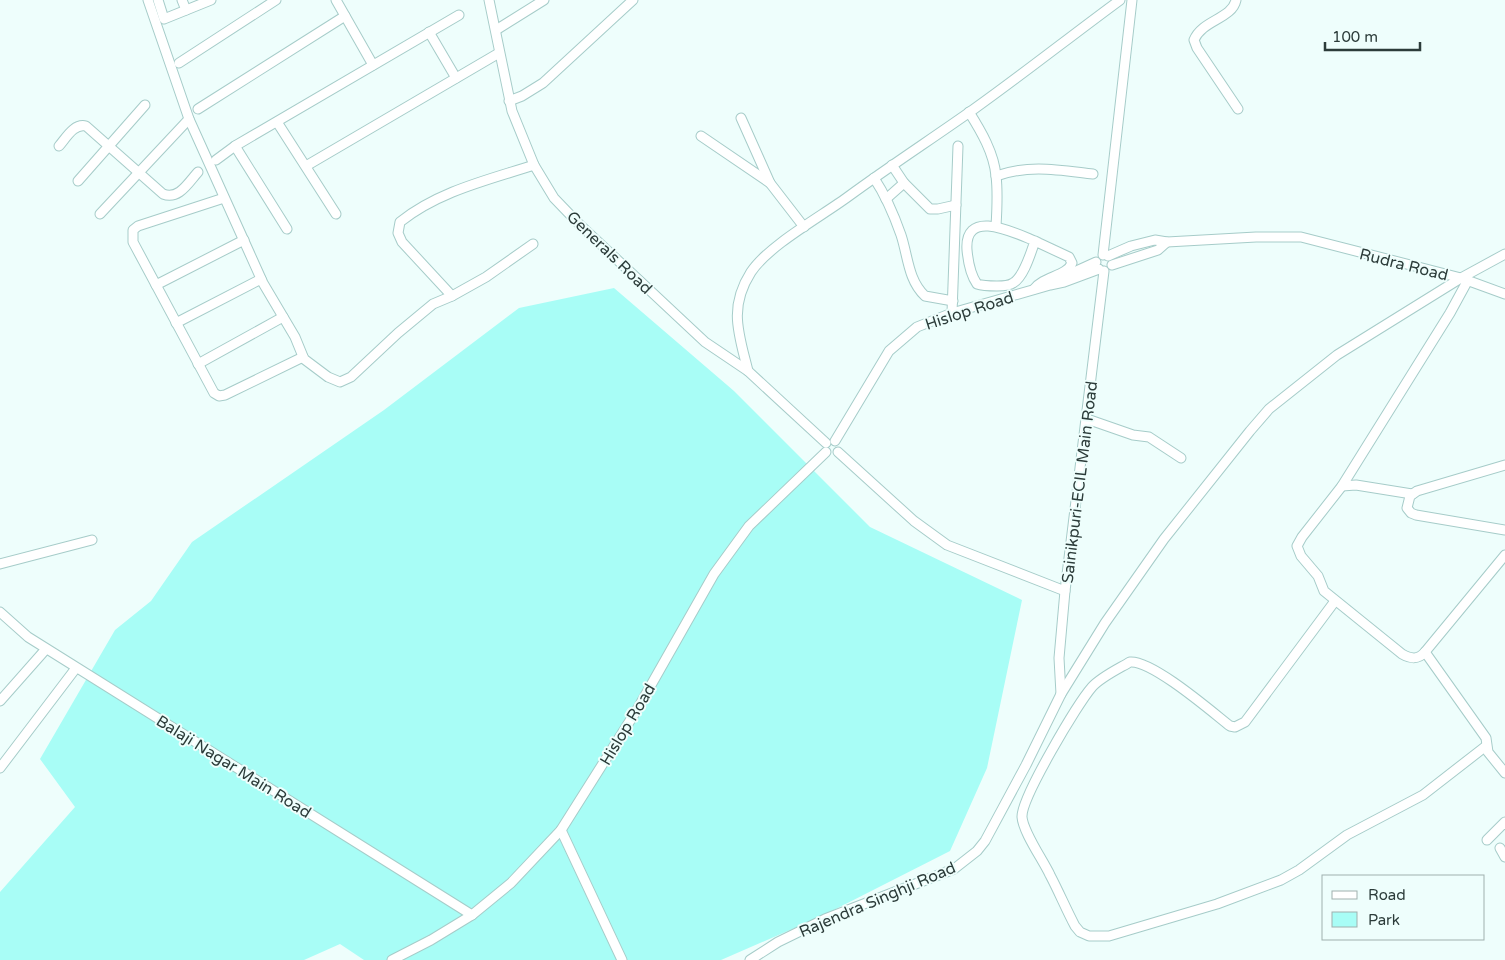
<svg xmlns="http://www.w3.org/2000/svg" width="1505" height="960" font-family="'Varela Round',sans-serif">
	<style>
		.green { fill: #a8fdf6 }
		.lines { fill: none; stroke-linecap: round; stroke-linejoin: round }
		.minor-casing { stroke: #a6ccc9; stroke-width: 11 }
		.minor { stroke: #fff; stroke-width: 9 }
		.labels { text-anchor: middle; stroke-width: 4; stroke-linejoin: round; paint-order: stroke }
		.street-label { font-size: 16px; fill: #2c3c3a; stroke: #eefefc }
	</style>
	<rect width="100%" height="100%" fill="#eefefc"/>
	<!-- green -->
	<polygon class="green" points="614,288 734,391 870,527 1022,600 987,768 950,851 822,916 721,960 364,960 340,944 304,960 0,960 0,892 75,807 40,759 115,630 151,601 192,542 384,410 519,308"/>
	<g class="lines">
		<defs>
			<g id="minor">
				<polyline points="148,0 189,119 263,283 295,337 304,359 328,377 340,382 351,377 398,333 433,304 452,296 486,277 533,244"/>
				<polyline points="158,0 164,19 211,0"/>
				<polyline points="182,0 186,10"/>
				<polyline points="336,0 373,65"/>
				<polyline points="489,0 512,111 534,165 554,198 579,224 705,342 748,371 826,443"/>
				<path d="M 1236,0 C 1232,19 1202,20 1194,40 L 1197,48 L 1238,109"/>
				<polyline points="496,30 544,0"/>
				<polyline points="429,32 456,78"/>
				<polyline points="179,63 276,0"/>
				<polyline points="509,101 522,96 543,83 633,0"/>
				<polyline points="198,109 345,16"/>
				<path d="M 969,112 C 981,131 994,153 996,176 C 998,192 997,210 996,226"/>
				<polyline points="741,118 770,183"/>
				<polyline points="277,122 336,214"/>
				<polyline points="701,136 770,183 804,227"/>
				<path d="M 59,146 C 66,138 74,123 86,126 L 163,194 C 179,200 188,183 198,172"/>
				<polyline points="235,146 287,229"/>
				<polyline points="216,160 235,146 459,15"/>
				<polyline points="892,165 904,183 930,209 938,209 956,205"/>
				<polyline points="306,166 499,53"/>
				<path d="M 996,176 C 1030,164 1059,170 1093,174"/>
				<path d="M 874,178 C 886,196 894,215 901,235 C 908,256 908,280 925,296 L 953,301"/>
				<polyline points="78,181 145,105"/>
				<polyline points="224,198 138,226 133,230 133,242 214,393 219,396 225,395 303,357"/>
				<polyline points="886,199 904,183"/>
				<polyline points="100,214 189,119"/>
				<polyline points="1103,255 1132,0"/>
				<polyline points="1108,256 1131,246 1155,240 1167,242 1256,237 1301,237 1461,278 1505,294"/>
				<polyline points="1112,265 1158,250 1167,242"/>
				<polyline points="1063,277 1096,262"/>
				<path d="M 1468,280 L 1450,313 L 1342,486 L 1302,537 L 1297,546 L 1301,556 L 1318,576 L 1324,591 L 1402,654 C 1411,659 1418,660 1425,652 L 1505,555"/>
				<polyline points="156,285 244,240"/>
				<path d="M 1034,289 C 1044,276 1067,276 1072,263 L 1069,257 L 1039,243 L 1035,241 C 1015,233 964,207 967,250 C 968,261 970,274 977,284 C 983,286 990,286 997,286 C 1002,286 1009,286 1013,283 C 1024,277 1031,252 1035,241"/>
				<path d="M 452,296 L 402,242 L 398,233 L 400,222 C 439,191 488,180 534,165"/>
				<polyline points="952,313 958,146"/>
				<polyline points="176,323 261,279"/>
				<polyline points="198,364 283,317"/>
				<path d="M 748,371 C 739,334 728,308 751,272 C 769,245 822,216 849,196 C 890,166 933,138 974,109 C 1023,74 1071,36 1120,0"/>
				<polyline points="1087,419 1133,435 1149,437 1181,458"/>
				<polyline points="835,441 889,351 917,327 952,313 1050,285 1064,282 1099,269"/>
				<polyline points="838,452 914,521 947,545 1065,591"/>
				<polyline points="1505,465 1417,491 1410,496 1407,508 1411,513 1416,515 1505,530"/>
				<polyline points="1342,486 1356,485 1412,494"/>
				<polyline points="0,564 92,540"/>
				<path d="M 1335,601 L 1245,722 L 1235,727 L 1230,726 C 1211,711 1152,660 1130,662 C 1118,669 1101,677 1092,687 C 1078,703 1021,798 1022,817 C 1023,832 1043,860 1050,875 C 1059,892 1066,909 1075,926 L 1080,932 L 1089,936 L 1109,936 L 1217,904 L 1281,880 L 1299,870 L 1347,835 L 1423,795 L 1486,746"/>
				<polyline points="0,612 28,637 472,915"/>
				<polyline points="1425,652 1486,738 1488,752 1505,773"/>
				<polyline points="1061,694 1059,658 1065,591 1104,271"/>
				<polyline points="0,701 46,649"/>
				<polyline points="0,768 76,668"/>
				<polyline points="561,830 622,960"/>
				<polyline points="1487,840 1505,822"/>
				<polyline points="1500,848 1505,857"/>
				<polyline points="392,960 431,940 472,915 511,883 561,830 638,708 714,574 749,526 826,452"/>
				<polyline points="750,960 778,942 825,919 954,869 977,851 985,841 1026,765 1061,694 1105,623 1164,539 1250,431 1269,409 1337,355 1461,278 1505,254"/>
			</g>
		</defs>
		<!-- minor casing -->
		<use href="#minor" class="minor-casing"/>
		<!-- minor -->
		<use href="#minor" class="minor"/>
	</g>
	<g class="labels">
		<!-- street labels -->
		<g class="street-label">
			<text transform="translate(610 252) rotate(44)" y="6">Generals Road</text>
			<text transform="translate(1404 264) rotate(14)" y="6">Rudra Road</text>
			<text transform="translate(969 310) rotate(-18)" y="6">Hislop Road</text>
			<text transform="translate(1079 482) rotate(-83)" y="6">Sainikpuri-ECIL Main Road</text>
			<text transform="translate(627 724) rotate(-59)" y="6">Hislop Road</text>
			<text transform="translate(234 766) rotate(32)" y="6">Balaji Nagar Main Road</text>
			<text transform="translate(877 899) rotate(-23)" y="6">Rajendra Singhji Road</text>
		</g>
	</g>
	<!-- legend -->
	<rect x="1322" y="875" width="162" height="65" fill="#eefefc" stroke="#a0b0ae"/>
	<rect x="1332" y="891" width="25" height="8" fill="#ffffff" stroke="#a0b0ae"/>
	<text x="1368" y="900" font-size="15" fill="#2c3c3a">Road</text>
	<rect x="1332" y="912" width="25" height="15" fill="#a8fdf6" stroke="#a0b0ae"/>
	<text x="1368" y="925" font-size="15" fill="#2c3c3a">Park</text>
	<!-- scale -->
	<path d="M1325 42v8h95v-8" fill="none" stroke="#2c3c3a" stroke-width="2.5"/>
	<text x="1332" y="42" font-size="15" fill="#2c3c3a" stroke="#eefefc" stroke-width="4" paint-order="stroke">100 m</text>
</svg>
